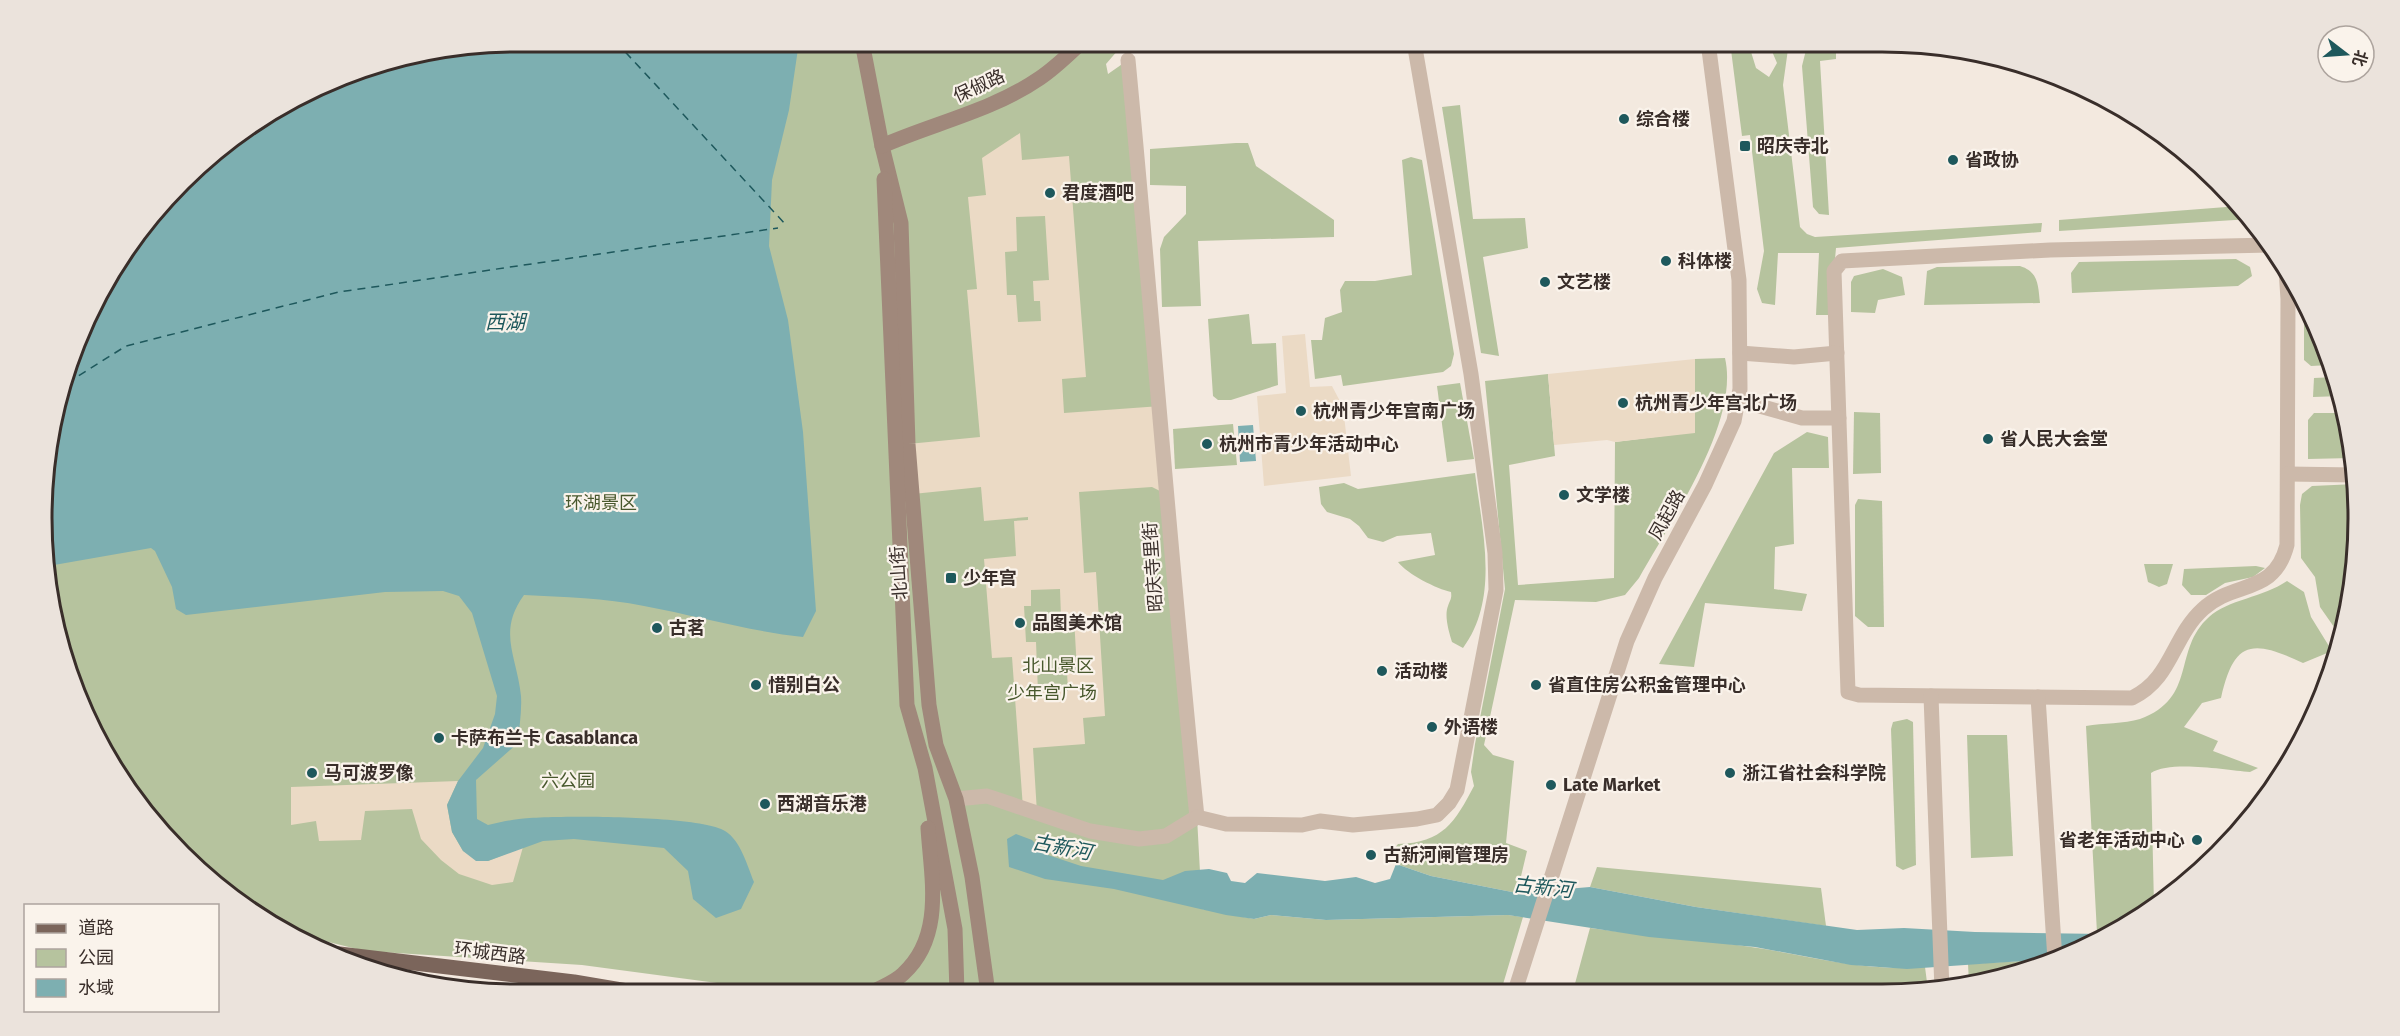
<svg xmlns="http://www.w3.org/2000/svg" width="2400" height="1036" font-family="'Fira Sans','Noto Sans SC',sans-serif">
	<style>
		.green { fill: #b6c39e }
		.plaza { fill: #ebdac5; fill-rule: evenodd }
		.water { fill: #7dafb1 }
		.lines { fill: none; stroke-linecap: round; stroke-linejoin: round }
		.ferry { stroke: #1e585c; stroke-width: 1.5; stroke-dasharray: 8 6; stroke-linecap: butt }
		.minor { stroke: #ccb9aa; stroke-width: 15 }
		.tertiary { stroke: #ccb9aa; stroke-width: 15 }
		.secondary { stroke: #a0887b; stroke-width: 15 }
		.primary { stroke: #7b655b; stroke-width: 15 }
		.poi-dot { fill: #1e585c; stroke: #faf3eb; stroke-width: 2 }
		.labels { text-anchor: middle; stroke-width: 4.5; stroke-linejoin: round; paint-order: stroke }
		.street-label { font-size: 18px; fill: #392e2a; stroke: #faf3eb }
		.poi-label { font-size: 18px; font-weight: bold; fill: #392e2a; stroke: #faf3eb; text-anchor: start }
		.park-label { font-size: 18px; fill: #48582d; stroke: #faf3eb }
		.water-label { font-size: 20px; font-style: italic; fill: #1e585c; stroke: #faf3eb }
		.rim { fill: none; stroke: #392e2a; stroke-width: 3 }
	</style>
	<rect width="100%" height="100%" fill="#f3e9df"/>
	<!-- green -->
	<g class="green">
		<polygon points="518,42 1125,42 1106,64 1108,74 1128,60 1197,817 1202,909 1254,919 1271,915 1326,920 1508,915 1523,917 1501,991 792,993 582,965 365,951 280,930 204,876 106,756 67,671 46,580 51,425 106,280 204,160 280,106 365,67"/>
		<polygon points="1730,42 1748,42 1756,68 1769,77 1777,63 1768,42 1789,42 1783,85 1800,227 1807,234 1815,237 2042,223 2041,232 1836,248 1830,315 1816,315 1819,253 1778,253 1775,305 1762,303 1757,289 1764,251 1750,135 1742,136"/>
		<polygon points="1808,42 1882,42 1895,47 1836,51 1836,59 1820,61 1829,215 1819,214 1813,207 1802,66"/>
		<polygon points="1460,105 1473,219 1525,218 1528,248 1483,257 1499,356 1481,353 1442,107"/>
		<polygon points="1236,143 1248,143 1256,166 1334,220 1334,237 1198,241 1201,306 1162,307 1160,249 1164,237 1186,214 1186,186 1150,185 1150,149"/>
		<polygon points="1411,157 1422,160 1454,354 1451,366 1443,372 1343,386 1341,375 1315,379 1311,340 1322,340 1325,318 1342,312 1340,290 1345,281 1375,281 1412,275 1402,160"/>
		<polygon points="2239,206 2251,219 2059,231 2059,220"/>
		<polygon points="2236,259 2250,267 2252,276 2238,286 2072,293 2071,273 2079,262"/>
		<path d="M 2020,266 C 2039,272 2038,286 2040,303 L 1924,305 L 1927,271 L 1937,267 Z"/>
		<polygon points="1883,269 1902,277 1905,295 1878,300 1875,313 1851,312 1851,282 1854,276"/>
		<polygon points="1249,314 1252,344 1276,343 1278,385 1231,400 1218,400 1213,396 1208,319"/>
		<polygon points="2312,315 2330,365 2311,366 2304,360 2304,316"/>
		<path d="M 1725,358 C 1740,423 1670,522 1639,578 L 1625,595 L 1596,602 L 1515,600 L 1484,745 L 1493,755 L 1514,761 L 1506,843 L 1527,851 L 1517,893 L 1431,876 L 1396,864 L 1392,851 L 1398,844 C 1443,843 1455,822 1474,786 L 1471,772 L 1475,744 L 1505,589 L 1485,381 L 1548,374 L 1555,456 L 1509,465 L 1518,585 L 1614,578 L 1615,442 L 1695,432 L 1695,359 Z"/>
		<polygon points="2335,377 2342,396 2313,397 2314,378"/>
		<polygon points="1460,383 1474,459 1447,462 1437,386"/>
		<polygon points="1854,412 1880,413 1881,473 1853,474"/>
		<polygon points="2314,413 2345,413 2352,458 2308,459 2308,420"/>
		<polygon points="1233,424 1237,465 1175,469 1173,429"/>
		<polygon points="1807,432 1828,437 1829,468 1792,468 1794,544 1775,547 1774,589 1807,594 1802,611 1705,603 1694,667 1659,664 1774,453"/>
		<path d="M 1475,473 C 1482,530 1500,598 1463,648 L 1452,642 C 1449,632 1444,616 1448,606 C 1450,600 1452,599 1451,592 C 1437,589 1407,574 1398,562 L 1435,555 L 1431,533 L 1397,536 L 1383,542 L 1368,538 L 1359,526 L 1350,519 L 1327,512 L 1321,504 L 1319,487 L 1344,483 L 1358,489 Z"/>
		<polygon points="2356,484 2354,580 2341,637 2320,607 2315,577 2301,558 2300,505 2302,494 2312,486"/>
		<polygon points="1858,499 1882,501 1884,627 1868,627 1855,616 1855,505"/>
		<polygon points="2144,564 2173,564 2167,584 2159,587 2148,582"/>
		<polygon points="2256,566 2265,568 2253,577 2225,583 2206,595 2191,595 2182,585 2184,569"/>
		<path d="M 2287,581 L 2304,592 L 2311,617 L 2332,651 L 2303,663 C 2252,639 2234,640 2221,698 L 2202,703 L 2184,727 L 2218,741 L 2213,751 L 2258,768 L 2250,772 C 2226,770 2170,760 2151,773 L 2154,906 L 2106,934 L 2097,933 L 2086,726 C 2103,723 2124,724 2140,719 C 2198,698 2172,650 2209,617 C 2227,600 2264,597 2287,581 Z"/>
		<polygon points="1907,719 1913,722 1916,865 1903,870 1896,866 1891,729 1893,722"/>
		<polygon points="1967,735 2007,735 2013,856 1971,858"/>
		<polygon points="1597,867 1821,888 1826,926 1696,907 1590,887"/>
		<path d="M 1590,928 C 1646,936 1702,939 1758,948 C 1813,957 1868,972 1925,967 L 1928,990 L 1573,991 Z"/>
		<polygon points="2037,960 2037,965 1969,983 1968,964"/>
	</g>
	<!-- plaza -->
	<g class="plaza">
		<path d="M 1020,133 L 1022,160 L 1069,156 L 1086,377 L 1062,379 L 1064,413 L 1161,406 L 1168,495 L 1152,487 L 1079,492 L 1084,573 L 1096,572 L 1105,716 L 1083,718 L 1085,744 L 1033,748 L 1037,813 L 1023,808 L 1012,657 L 992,658 L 984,559 L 1016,556 L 1014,521 L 1028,520 L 1028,517 L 984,521 L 981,487 L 913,494 L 908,444 L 980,437 L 967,290 L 977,289 L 968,197 L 986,195 L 982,158 ZM 1045,216 L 1049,280 L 1033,281 L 1034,301 L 1040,301 L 1041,321 L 1018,322 L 1016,295 L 1007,295 L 1005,252 L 1017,251 L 1016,217 ZM 1060,589 L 1061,617 L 1074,617 L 1077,671 L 1067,672 L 1068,691 L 1038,692 L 1036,642 L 1026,642 L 1024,606 L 1031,606 L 1031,590 Z"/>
		<polygon points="1305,334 1310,387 1332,386 1343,407 1351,476 1264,486 1257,396 1286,393 1282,336"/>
		<polygon points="1695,359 1695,433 1615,442 1607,440 1554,445 1548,374"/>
		<polygon points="458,781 447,805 452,832 463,851 488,861 523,847 513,882 492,885 459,874 441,860 421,839 412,809 365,811 361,840 319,841 316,821 291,825 291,787"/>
	</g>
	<!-- water -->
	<g class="water">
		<path d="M 518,42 L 799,42 L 789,110 L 772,180 L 769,246 L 788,320 L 803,432 L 816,611 L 803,637 C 749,631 697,616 644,606 C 605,598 564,597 524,595 C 497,632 517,656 521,696 C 522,711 519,728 518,743 L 476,780 L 477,819 L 488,825 C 498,823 509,820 519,819 C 552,815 700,815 725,831 C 741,841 747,865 754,882 L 741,909 L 716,918 L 693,899 L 688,871 L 664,848 L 574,839 L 543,841 L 488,861 L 476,861 L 463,851 L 452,832 L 447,805 L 458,781 L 483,748 L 495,714 L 497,696 L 472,613 L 459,596 L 443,591 L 385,592 L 186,615 L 176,609 L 172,587 L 155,551 L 151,548 L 54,565 L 50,570 L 53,589 L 49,594 L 46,580 L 51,425 L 106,280 L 204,160 L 280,106 L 365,67 Z"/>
		<polygon points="1253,425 1256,461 1240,462 1238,426"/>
		<path d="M 1016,834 L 1032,840 L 1045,854 L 1081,866 L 1163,880 L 1185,871 L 1209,869 L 1227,873 L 1231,881 L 1245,883 L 1257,873 L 1325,881 L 1356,877 L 1375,883 L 1390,879 L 1396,864 L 1431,876 L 1517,893 L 1590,887 L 1696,907 L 1857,930 L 1904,928 L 1975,932 L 2104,934 L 2121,916 L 2145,911 C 2118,927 2068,965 2037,960 L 1907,969 L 1851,965 L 1755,947 L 1649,937 L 1508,915 L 1326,920 L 1271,915 L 1254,919 L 1226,915 L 1114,889 L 1045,879 L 1009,867 L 1007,839 Z"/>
	</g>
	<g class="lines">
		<!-- ferry -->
		<g class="ferry">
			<polyline points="616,42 787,226"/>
			<polyline points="67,383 126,346 339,292 778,228"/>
		</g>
		<!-- minor -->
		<g class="minor">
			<path d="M 2270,245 L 2050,250 L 1842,261 L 1834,271 L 1848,692 L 1859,695 L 2132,698 C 2172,679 2172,637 2203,609 C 2234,580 2274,596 2287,545 L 2288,299 L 2286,270"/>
			<polyline points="1740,353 1794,357 1837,353"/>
			<polyline points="1738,400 1802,418 1839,418"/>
			<polyline points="2288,474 2355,475"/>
			<polyline points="1931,696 1942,990"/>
			<polyline points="2038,697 2055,960"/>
			<path d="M 956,799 L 987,796 L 1090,831 L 1139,839 L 1166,836 L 1197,817 C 1171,565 1152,312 1128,60"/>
			<polyline points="1197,817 1226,824 1302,825 1320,821 1353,825 1417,819 1437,815 1449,803 1457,790 1496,590 1495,553 1471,374 1414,42"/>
		</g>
		<!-- tertiary -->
		<polyline class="tertiary" points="1515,991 1627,641 1655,578 1705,485 1734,421 1740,389 1739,280 1708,42"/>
		<!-- secondary -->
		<g class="secondary">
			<polyline points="862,42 882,146 901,223 908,444 929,705 936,745 956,799 972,877 988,993"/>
			<path d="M 882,146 C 934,123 992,111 1040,78 C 1055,68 1068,55 1082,42"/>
			<polyline points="884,179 907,705 925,768 955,929 957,993"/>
			<path d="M 871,993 C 881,987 895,982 903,974 C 945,936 931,877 928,828"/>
		</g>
		<!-- primary -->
		<polyline class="primary" points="331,953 574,982 645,994"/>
	</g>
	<!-- markers -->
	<g class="poi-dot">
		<circle cx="1624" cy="119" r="6"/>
		<rect x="1739" y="140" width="12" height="12" rx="3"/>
		<circle cx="1953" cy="160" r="6"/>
		<circle cx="1050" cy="193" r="6"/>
		<circle cx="1666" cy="261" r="6"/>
		<circle cx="1545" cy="282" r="6"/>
		<circle cx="1623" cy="403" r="6"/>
		<circle cx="1301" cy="411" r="6"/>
		<circle cx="1988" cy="439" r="6"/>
		<circle cx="1207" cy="444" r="6"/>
		<circle cx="1564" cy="495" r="6"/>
		<rect x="945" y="572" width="12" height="12" rx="3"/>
		<circle cx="1020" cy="623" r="6"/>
		<circle cx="657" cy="628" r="6"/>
		<circle cx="1382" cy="671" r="6"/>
		<circle cx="756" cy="685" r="6"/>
		<circle cx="1536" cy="685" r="6"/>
		<circle cx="1432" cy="727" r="6"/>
		<circle cx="439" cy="738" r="6"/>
		<circle cx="312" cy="773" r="6"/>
		<circle cx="1730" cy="773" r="6"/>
		<circle cx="1551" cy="785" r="6"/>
		<circle cx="765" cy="804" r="6"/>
		<circle cx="2197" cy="840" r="6"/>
		<circle cx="1371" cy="855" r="6"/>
	</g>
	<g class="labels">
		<!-- street labels -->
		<g class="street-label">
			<text transform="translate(979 86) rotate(-25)" y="6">保俶路</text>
			<text transform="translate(1667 515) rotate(-61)" y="6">凤起路</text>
			<text transform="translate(1153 567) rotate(-94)" y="6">昭庆寺里街</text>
			<text transform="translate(899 573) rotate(-94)" y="6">北山街</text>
			<text transform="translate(490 953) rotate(7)" y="6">环城西路</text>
		</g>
		<!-- poi labels -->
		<g class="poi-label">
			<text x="1636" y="125">综合楼</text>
			<text x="1757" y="152">昭庆寺北</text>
			<text x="1965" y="166">省政协</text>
			<text x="1062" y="199">君度酒吧</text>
			<text x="1678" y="267">科体楼</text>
			<text x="1557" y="288">文艺楼</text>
			<text x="1635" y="409">杭州青少年宫北广场</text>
			<text x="1313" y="417">杭州青少年宫南广场</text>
			<text x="2000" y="445">省人民大会堂</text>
			<text x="1219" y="450">杭州市青少年活动中心</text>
			<text x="1576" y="501">文学楼</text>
			<text x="963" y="584">少年宫</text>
			<text x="1032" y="629">品图美术馆</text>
			<text x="669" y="634">古茗</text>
			<text x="1394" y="677">活动楼</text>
			<text x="768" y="691">惜别白公</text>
			<text x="1548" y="691">省直住房公积金管理中心</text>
			<text x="1444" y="733">外语楼</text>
			<text x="451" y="744">卡萨布兰卡 Casablanca</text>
			<text x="324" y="779">马可波罗像</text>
			<text x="1742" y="779">浙江省社会科学院</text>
			<text x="1563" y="791">Late Market</text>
			<text x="777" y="810">西湖音乐港</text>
			<text x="2185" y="846" text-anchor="end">省老年活动中心</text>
			<text x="1383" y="861">古新河闸管理房</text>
		</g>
		<!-- park labels -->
		<g class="park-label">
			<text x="601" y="509">环湖景区</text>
			<text x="1058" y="672">北山景区</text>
			<text x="1052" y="699">少年宫广场</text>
			<text x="568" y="787">六公园</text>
		</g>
		<!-- water labels -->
		<g class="water-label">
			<text x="505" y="329">西湖</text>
			<text transform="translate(1062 847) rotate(11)" y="7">古新河</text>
			<text transform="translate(1543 887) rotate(6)" y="7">古新河</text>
		</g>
	</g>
	<!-- crop -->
	<path d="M0 0H2400V1036H0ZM518 52H1882A466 466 0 0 1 2348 518V518A466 466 0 0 1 1882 984H518A466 466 0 0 1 52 518V518A466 466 0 0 1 518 52Z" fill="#ebe3dc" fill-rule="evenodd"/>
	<path class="rim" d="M518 52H1882A466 466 0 0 1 2348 518V518A466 466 0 0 1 1882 984H518A466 466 0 0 1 52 518V518A466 466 0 0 1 518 52Z"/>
	<!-- legend -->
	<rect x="24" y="904" width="195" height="108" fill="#faf3eb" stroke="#ada49e" stroke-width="1.5"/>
	<rect x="36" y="924" width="30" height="9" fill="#7b655b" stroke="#ada49e" stroke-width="1.5"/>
	<text x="78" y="934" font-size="18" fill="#392e2a">道路</text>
	<rect x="36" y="949" width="30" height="18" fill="#b6c39e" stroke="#ada49e" stroke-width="1.5"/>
	<text x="78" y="964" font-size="18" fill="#392e2a">公园</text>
	<rect x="36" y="979" width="30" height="18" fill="#7dafb1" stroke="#ada49e" stroke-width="1.5"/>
	<text x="78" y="994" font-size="18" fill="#392e2a">水域</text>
	<!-- north arrow -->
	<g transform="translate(2346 54) rotate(107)"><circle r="28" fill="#faf3eb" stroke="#ada49e" stroke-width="1.5"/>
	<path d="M0-4.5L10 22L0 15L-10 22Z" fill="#1e585c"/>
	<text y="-9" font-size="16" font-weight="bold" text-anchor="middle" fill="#392e2a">北</text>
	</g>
</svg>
